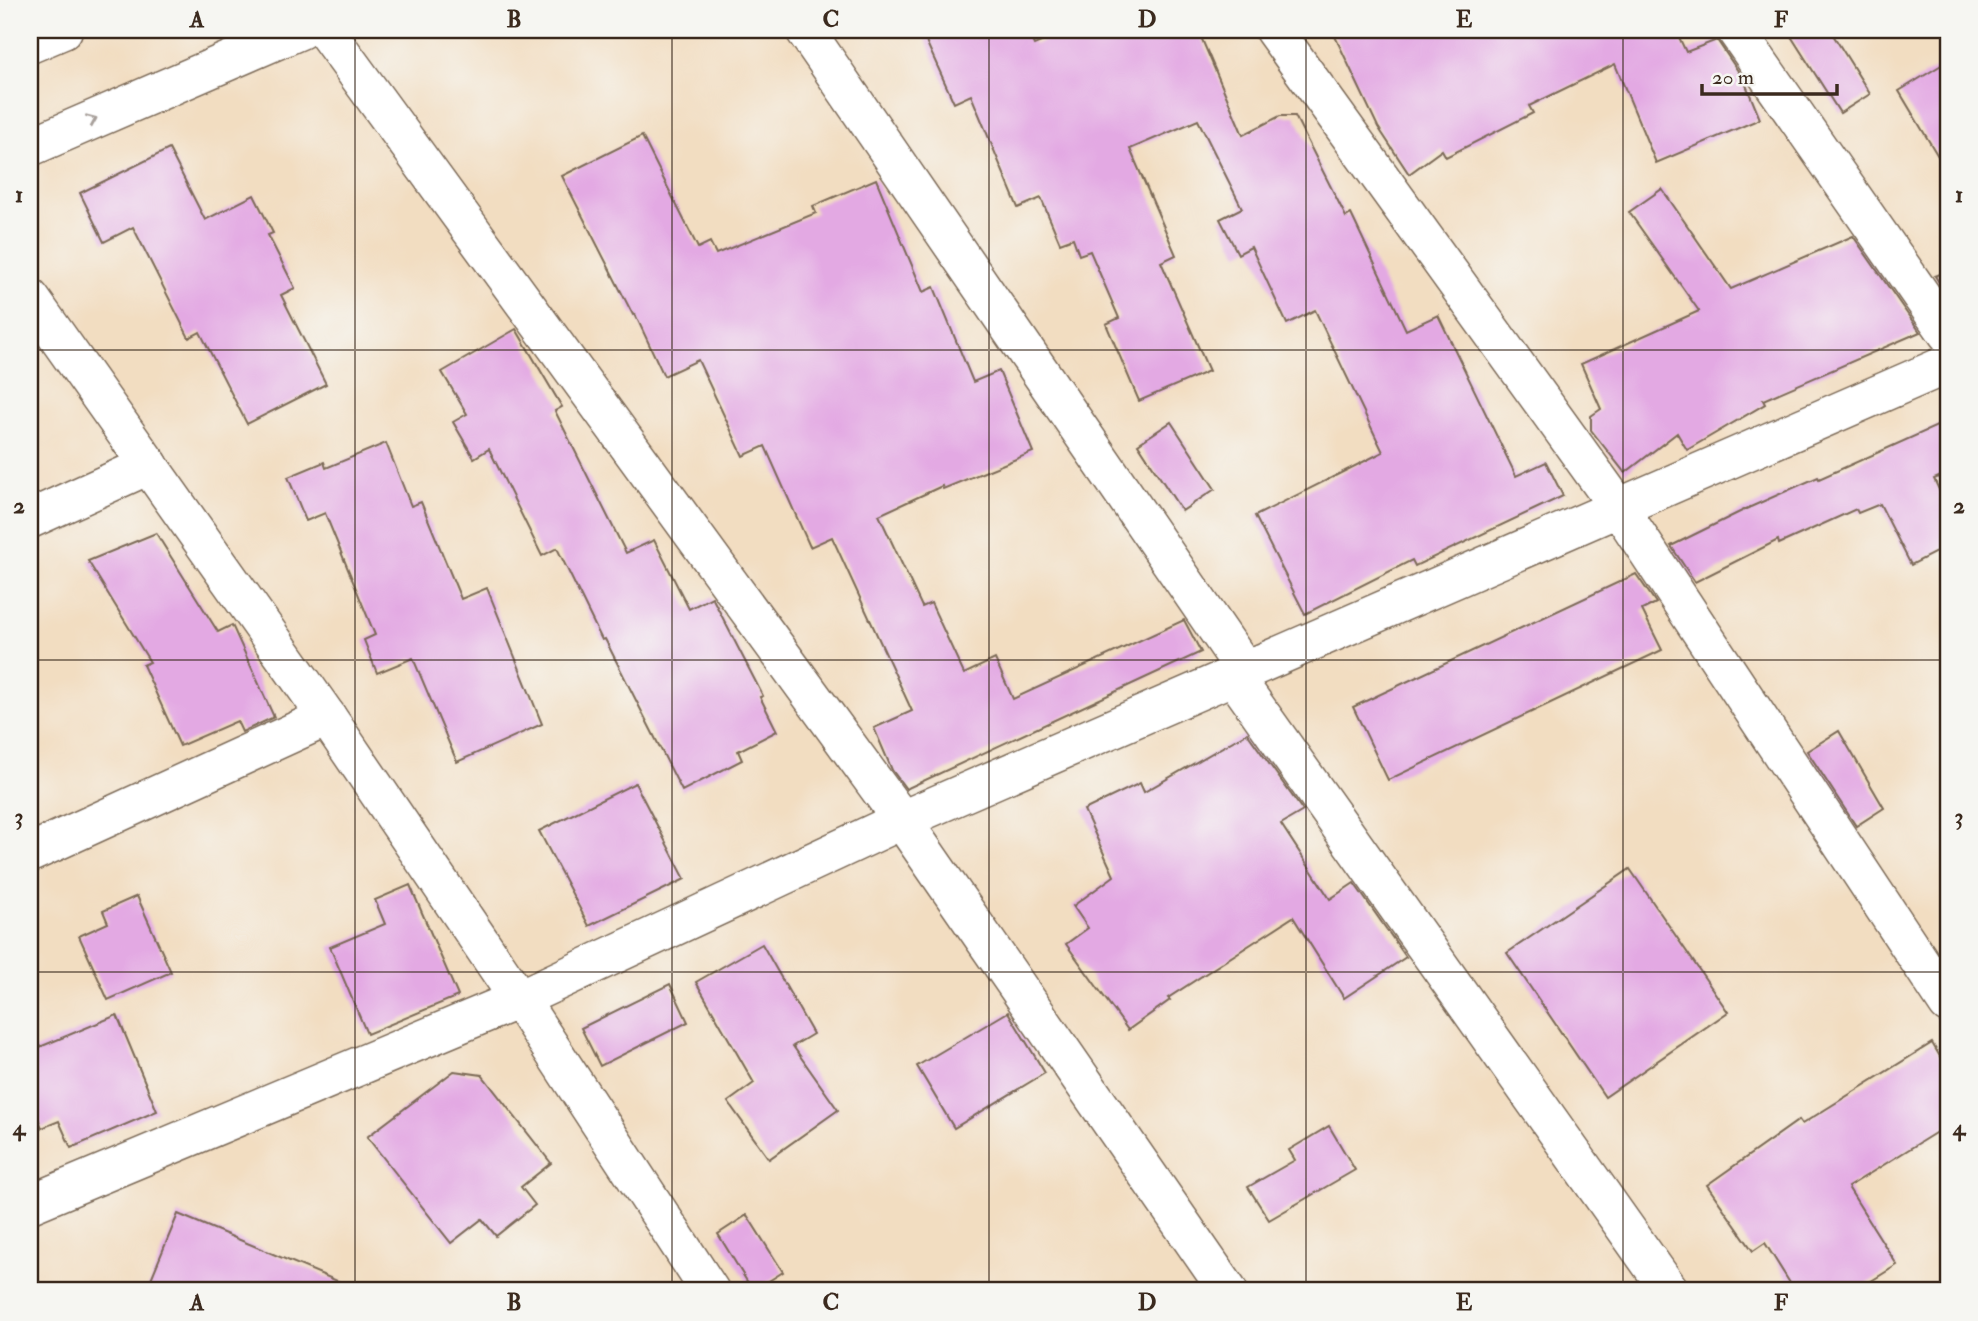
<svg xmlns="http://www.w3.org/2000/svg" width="1978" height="1321" font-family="'IM FELL Double Pica',serif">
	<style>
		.building { fill: #e3a9e3 }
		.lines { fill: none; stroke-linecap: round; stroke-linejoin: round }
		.minor-casing { stroke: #7b6957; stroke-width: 41 }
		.secondary-casing { stroke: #7b6957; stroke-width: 41 }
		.minor { stroke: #fff; stroke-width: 38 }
		.secondary { stroke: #fff; stroke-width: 38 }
		.oneway { stroke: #a79f9a }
		.grid { fill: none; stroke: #3b2a1e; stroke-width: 2; stroke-opacity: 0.55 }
		.neatline { fill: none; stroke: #3b2a1e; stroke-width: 2.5 }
		.grid-label { font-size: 23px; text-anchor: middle; font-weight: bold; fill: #3b2a1e }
	</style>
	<rect width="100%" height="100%" fill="#f6f6f2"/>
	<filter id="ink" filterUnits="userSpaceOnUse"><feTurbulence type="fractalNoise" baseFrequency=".0143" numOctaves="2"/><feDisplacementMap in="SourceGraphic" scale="14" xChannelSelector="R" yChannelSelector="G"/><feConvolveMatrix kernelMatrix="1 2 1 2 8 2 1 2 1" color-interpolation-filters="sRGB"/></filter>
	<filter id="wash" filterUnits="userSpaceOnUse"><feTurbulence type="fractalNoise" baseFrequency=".00686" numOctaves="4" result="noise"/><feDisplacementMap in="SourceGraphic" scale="28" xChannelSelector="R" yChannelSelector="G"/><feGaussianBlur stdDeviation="1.57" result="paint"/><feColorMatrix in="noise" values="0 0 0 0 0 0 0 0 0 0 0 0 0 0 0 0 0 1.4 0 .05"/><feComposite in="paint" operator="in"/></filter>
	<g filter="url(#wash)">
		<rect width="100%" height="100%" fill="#f2ddc1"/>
		<g id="blocks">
			<!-- building -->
			<g class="building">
				<polygon points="921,30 1027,30 1034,45 1070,30 1198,30 1243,135 1280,116 1295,116 1346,217 1351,214 1406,330 1438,315 1516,476 1546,462 1563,496 1415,566 1412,560 1305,614 1255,516 1383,452 1315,310 1287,324 1251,247 1238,254 1220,219 1242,208 1198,120 1130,149 1176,255 1161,262 1209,371 1139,401 1106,324 1119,318 1090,251 1079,255 1073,238 1060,243 1041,198 1018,208 971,95 954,103"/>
				<polygon points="1332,30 1684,30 1677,33 1686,52 1717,40 1744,80 1760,119 1656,163 1615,64 1529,106 1533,113 1446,157 1442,150 1409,174 1378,127"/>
				<polygon points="1787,30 1830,30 1870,94 1840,113"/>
				<polygon points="1948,61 1948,173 1899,91"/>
				<polygon points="642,136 698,248 710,242 716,254 816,213 813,206 876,179 923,292 934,287 973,382 999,371 1033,452 943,489 942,486 879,515 922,607 931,603 964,674 995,659 1013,699 1184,620 1201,652 906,789 892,770 874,728 912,711 832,537 810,547 765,446 743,456 698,360 664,376 635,314 633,315 562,176"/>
				<polygon points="169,149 205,220 254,195 273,233 268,235 295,288 281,295 326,384 247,424 200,332 189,338 133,227 104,242 80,193"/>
				<polygon points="1662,189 1731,289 1853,236 1920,332 1763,400 1765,404 1687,450 1677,433 1625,473 1591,430 1591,416 1601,409 1581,364 1699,311 1629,212"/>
				<polygon points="1948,271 1948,296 1935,276"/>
				<polygon points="516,329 562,407 555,411 626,553 654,540 689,609 712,597 763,696 760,697 777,731 738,751 742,760 682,791 605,639 602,640 557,548 542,556 489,449 474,458 453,422 467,414 442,372"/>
				<polygon points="1948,421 1948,473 1934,479 1948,509 1948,546 1911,565 1880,504 1858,513 1856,509 1779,544 1778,540 1695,582 1671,546 1746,509 1818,477 1819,479"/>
				<polygon points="1171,422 1215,489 1182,511 1138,444"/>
				<polygon points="386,443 411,506 421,502 461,599 487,588 542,724 457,762 413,658 377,673 364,640 375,635 325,513 306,521 288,477 324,462 326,468"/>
				<polygon points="156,533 218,632 232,625 274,717 242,732 237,721 180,746 143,665 150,662 88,561"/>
				<polygon points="1636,574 1656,603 1642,610 1662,650 1388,780 1353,707"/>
				<polygon points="1839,731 1884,808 1856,826 1807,751"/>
				<polygon points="1247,733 1303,811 1281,824 1330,899 1354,883 1406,957 1344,998 1293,917 1168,998 1170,1000 1128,1030 1066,944 1088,928 1073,906 1114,876 1084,810 1140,783 1144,792"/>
				<polygon points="635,783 685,879 589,926 539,831"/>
				<polygon points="1630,869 1728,1012 1605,1097 1507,953"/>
				<polygon points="410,885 458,996 367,1034 330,947 385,924 375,900"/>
				<polygon points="137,896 171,972 108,1000 79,936 108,923 103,911"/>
				<polygon points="762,944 813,1034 793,1046 838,1110 769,1159 728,1102 754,1083 696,982"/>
				<polygon points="670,984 688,1022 600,1066 581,1028"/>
				<polygon points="1008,1012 1045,1073 954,1128 917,1066"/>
				<polygon points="117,1015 157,1111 71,1148 59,1121 42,1128 30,1099 30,1051"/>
				<polygon points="1932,1043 1948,1070 1948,1125 1848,1187 1897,1265 1855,1291 1795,1291 1765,1243 1753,1251 1707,1185 1799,1120 1802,1124"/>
				<polygon points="454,1071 482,1075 551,1163 521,1187 535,1205 496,1236 482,1219 451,1243 367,1137"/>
				<polygon points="1329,1126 1355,1170 1269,1220 1248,1187 1295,1160 1289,1150"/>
				<polygon points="178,1214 361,1291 146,1291"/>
				<polygon points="747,1215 783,1272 753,1291 718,1234"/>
			</g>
		</g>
	</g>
	<g filter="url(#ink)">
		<use href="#blocks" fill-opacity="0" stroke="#7b6957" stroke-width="2"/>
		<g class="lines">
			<defs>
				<g id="minor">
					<polyline points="325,30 902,820 1228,1291"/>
					<polyline points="805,30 1245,670"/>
					<polyline points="1274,30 1619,508 1948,1004"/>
					<polyline points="1736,30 1948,334"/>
					<polyline points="30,298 327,717 519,999 710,1291"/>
					<polyline points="30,519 149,465"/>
					<polyline points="1233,675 1670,1291"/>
					<polyline points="30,853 327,717"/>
					<polyline points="30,1204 519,999 902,820 1948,364"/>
				</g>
				<g id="secondary">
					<polyline points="30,44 63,30"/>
					<polyline points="30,147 300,30"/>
				</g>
			</defs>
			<!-- minor casing -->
			<use href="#minor" class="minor-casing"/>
			<!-- secondary casing -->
			<use href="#secondary" class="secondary-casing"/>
			<!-- minor -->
			<use href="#minor" class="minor"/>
			<!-- secondary -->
			<use href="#secondary" class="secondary"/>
		</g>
		<!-- one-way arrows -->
		<defs><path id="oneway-chevron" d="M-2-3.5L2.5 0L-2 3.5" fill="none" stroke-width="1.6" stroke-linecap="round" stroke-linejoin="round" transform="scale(1.75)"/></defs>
		<use class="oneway" href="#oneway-chevron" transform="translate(92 120) rotate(-23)"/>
	</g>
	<!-- grid -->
	<path class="grid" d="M 355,30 L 355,1291M 672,30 L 672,1291M 989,30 L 989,1291M 1306,30 L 1306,1291M 1623,30 L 1623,1291M 30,350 L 1948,350M 30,660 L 1948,660M 30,972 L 1948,972"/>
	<!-- margin -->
	<rect width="1978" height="1321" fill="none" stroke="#f6f6f2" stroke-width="77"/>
	<!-- scale -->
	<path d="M1702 84v10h135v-10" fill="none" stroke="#3b2a1e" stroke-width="3.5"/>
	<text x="1712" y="84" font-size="21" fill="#3b2a1e" stroke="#f6f6f2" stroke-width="5" paint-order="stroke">20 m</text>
	<rect x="38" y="38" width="1902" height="1244" class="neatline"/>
	<g class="grid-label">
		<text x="197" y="27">A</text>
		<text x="514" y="27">B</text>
		<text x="831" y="27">C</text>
		<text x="1147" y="27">D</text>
		<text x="1464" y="27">E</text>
		<text x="1781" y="27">F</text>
		<text x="19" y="202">1</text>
		<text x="1959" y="202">1</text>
		<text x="19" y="513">2</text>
		<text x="1959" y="513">2</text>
		<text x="19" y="824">3</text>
		<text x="1959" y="824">3</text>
		<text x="19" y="1135">4</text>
		<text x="1959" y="1135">4</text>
		<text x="197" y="1310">A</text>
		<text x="514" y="1310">B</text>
		<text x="831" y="1310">C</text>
		<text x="1147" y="1310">D</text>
		<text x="1464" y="1310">E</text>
		<text x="1781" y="1310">F</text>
	</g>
</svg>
